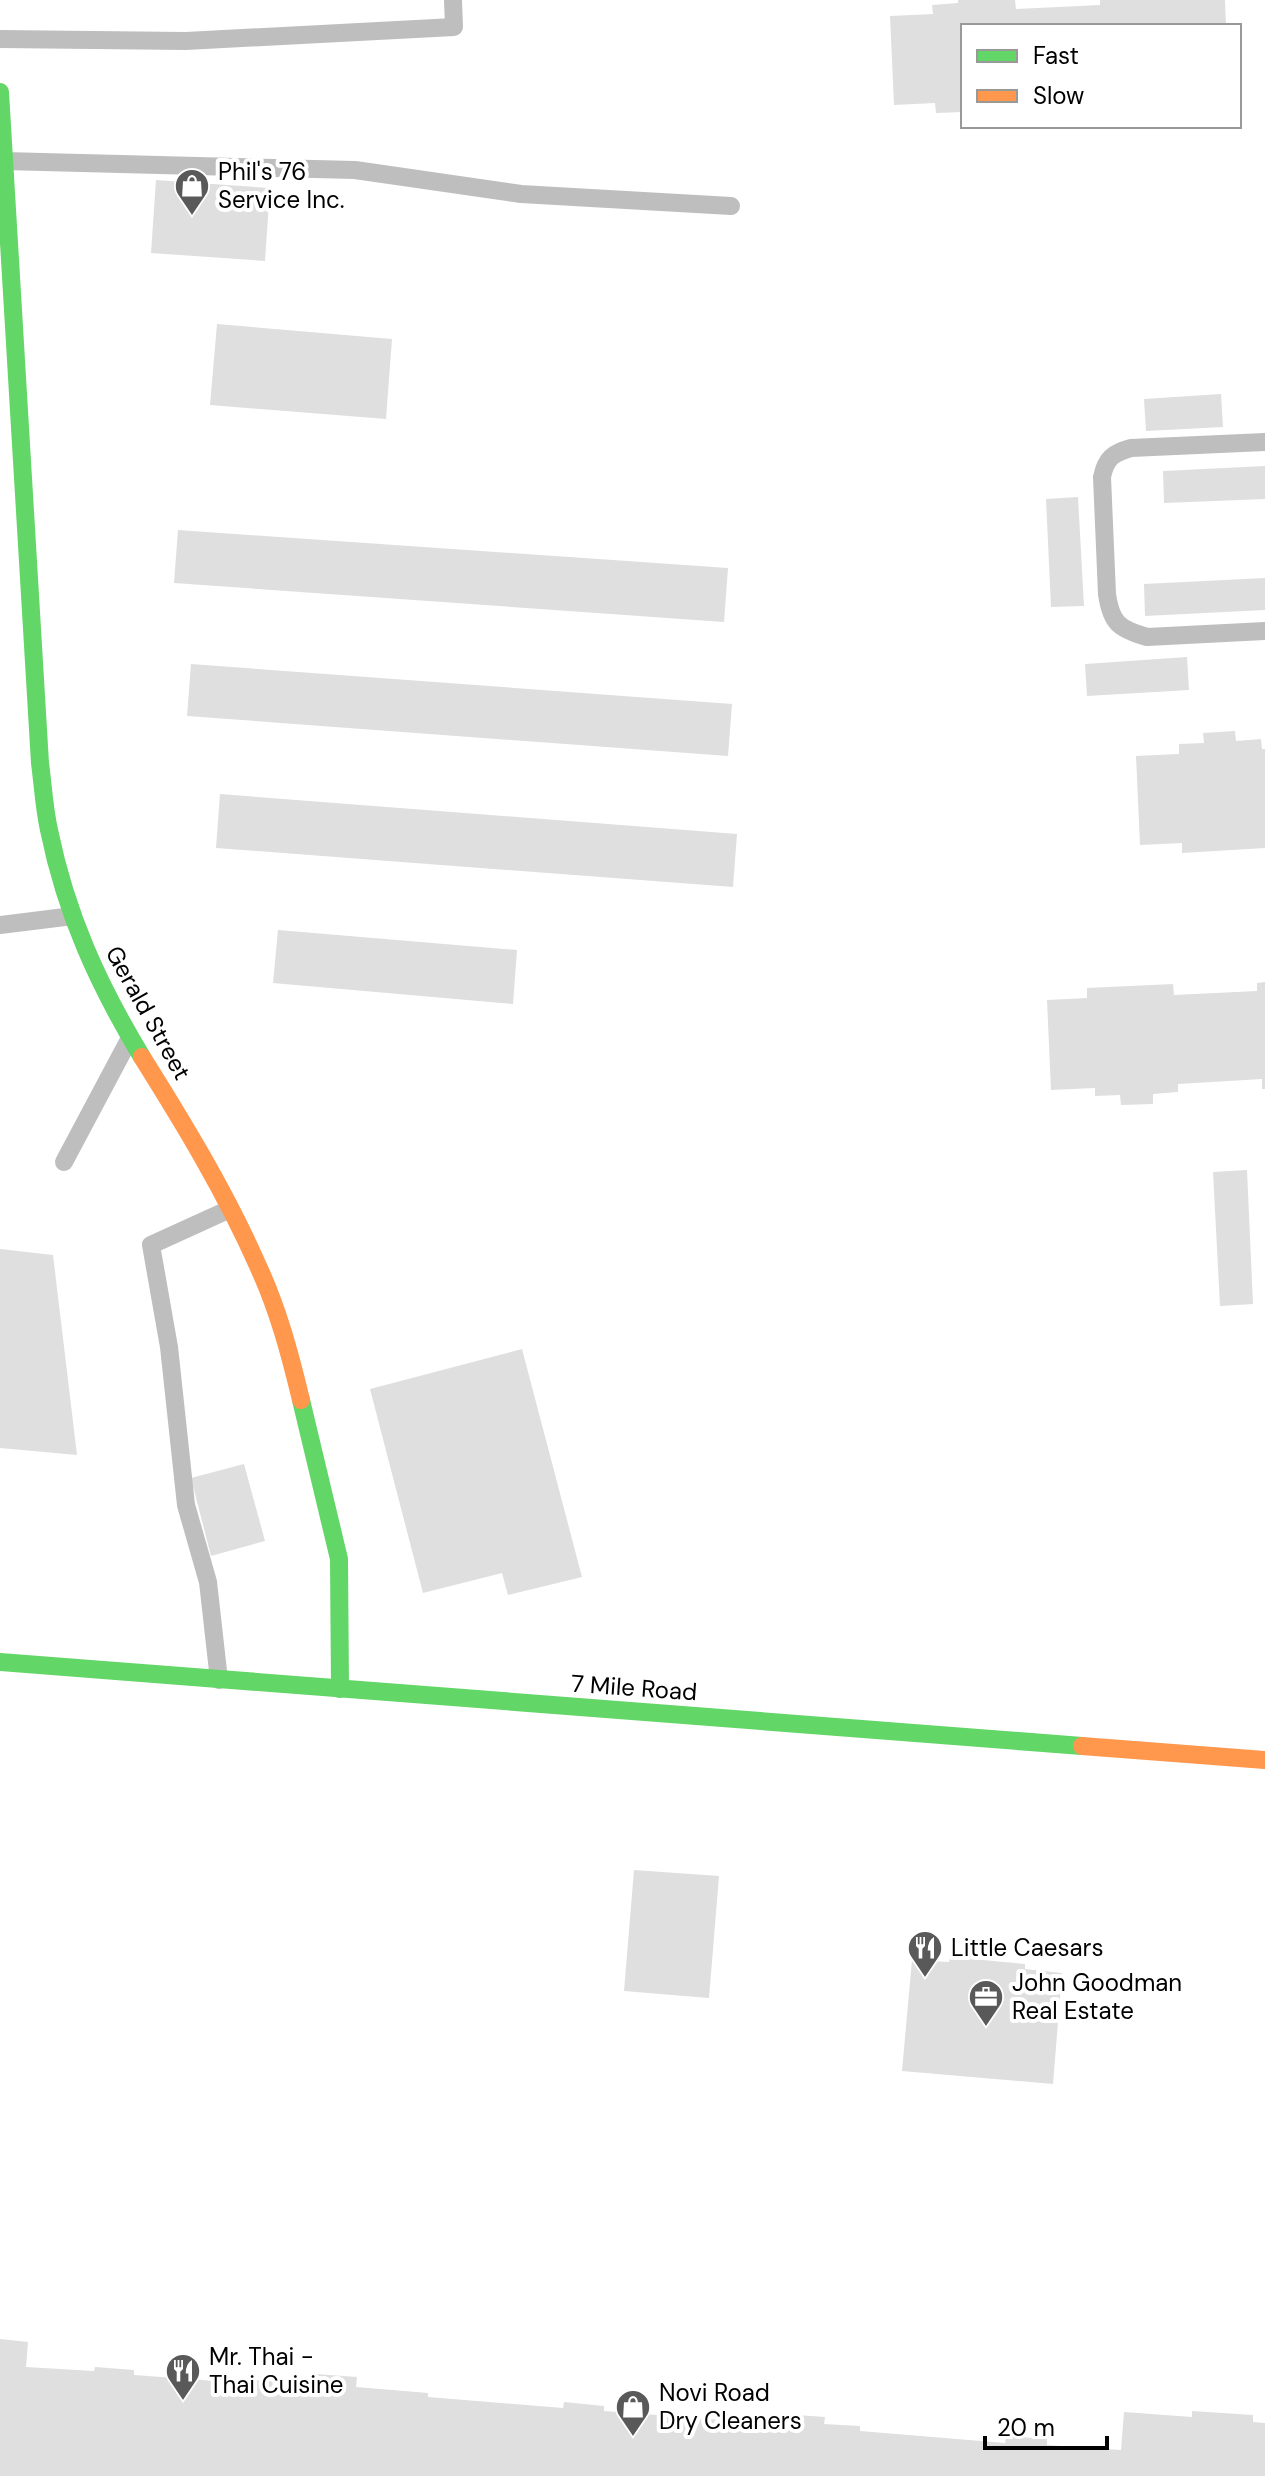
<svg xmlns="http://www.w3.org/2000/svg" width="1265" height="2476" font-family="'DM Sans',sans-serif">
	<style>
		.building { fill: #dfdfdf }
		.lines { fill: none; stroke-linecap: round; stroke-linejoin: round }
		.lane { stroke: #bebebe; stroke-width: 18 }
		.fast { stroke: #63d668; stroke-width: 18 }
		.slow { stroke: #ff974d; stroke-width: 18 }
		.labels { text-anchor: middle; stroke-width: 8; stroke-linejoin: round; paint-order: stroke }
		.poi-label { font-size: 24px; fill: #000; stroke: #fff; text-anchor: start }
		.street-label { font-size: 24px; fill: #000; stroke: #fff }
	</style>
	<rect width="100%" height="100%" fill="#fff"/>
	<!-- building -->
	<g class="building">
		<polygon points="958,0 1015,0 1016,9 1100,5 1100,0 1225,0 1226,26 963,26 963,112 936,113 935,103 894,105 890,16 933,14 932,5 958,3"/>
		<polygon points="156,180 270,188 265,261 151,253"/>
		<polygon points="217,324 392,339 386,419 210,405"/>
		<polygon points="1221,394 1223,427 1146,431 1144,399"/>
		<polygon points="1265,466 1265,499 1164,503 1163,471"/>
		<polygon points="1078,497 1084,606 1051,607 1046,499"/>
		<polygon points="178,530 728,568 724,622 174,583"/>
		<polygon points="1265,578 1265,610 1145,616 1144,584"/>
		<polygon points="1187,657 1189,690 1087,696 1085,664"/>
		<polygon points="191,664 732,704 728,756 187,716"/>
		<polygon points="1235,731 1236,741 1261,739 1262,749 1265,749 1265,848 1182,853 1182,843 1140,845 1136,756 1179,754 1179,744 1204,743 1203,733"/>
		<polygon points="220,794 737,834 733,887 216,848"/>
		<polygon points="278,930 517,950 513,1004 273,983"/>
		<polygon points="1265,982 1265,1089 1262,1089 1262,1079 1178,1084 1178,1092 1153,1094 1153,1104 1121,1105 1120,1095 1095,1096 1095,1088 1051,1090 1047,1000 1087,998 1087,988 1173,984 1174,995 1257,991 1257,983"/>
		<polygon points="1247,1170 1253,1304 1220,1306 1213,1172"/>
		<polygon points="0,1249 53,1255 77,1455 0,1448"/>
		<polygon points="522,1349 582,1577 508,1595 502,1573 423,1593 370,1389"/>
		<polygon points="244,1464 265,1541 211,1556 191,1478"/>
		<polygon points="634,1870 719,1876 709,1998 624,1991"/>
		<polygon points="950,1957 1025,1964 1025,1969 1062,1973 1053,2084 902,2071 912,1960 949,1962"/>
		<polygon points="0,2339 28,2342 26,2367 94,2371 95,2367 134,2370 134,2375 244,2383 244,2379 315,2385 315,2374 357,2377 356,2387 428,2393 428,2397 563,2408 564,2402 604,2406 604,2411 750,2422 750,2418 782,2420 783,2414 825,2417 824,2424 860,2426 860,2431 1005,2443 1006,2436 1047,2439 1047,2445 1121,2450 1124,2412 1192,2417 1192,2411 1253,2415 1253,2422 1265,2423 1265,2476 0,2476"/>
	</g>
	<g class="lines">
		<!-- lane -->
		<g class="lane">
			<polyline points="0,39 186,41 454,27 453,0"/>
			<polyline points="4,161 355,170 521,194 731,206"/>
			<path d="M 1265,442 L 1131,448 C 1113,453 1106,458 1102,477 L 1107,594 C 1111,623 1119,629 1147,637 L 1265,631"/>
			<polyline points="0,925 73,916"/>
			<polyline points="64,1162 130,1038"/>
			<polyline points="219,1680 208,1582 186,1505 169,1347 151,1245 230,1209"/>
		</g>
		<!-- fast -->
		<g class="fast">
			<path d="M 0,92 L 40,763 C 43,785 44,808 49,830 C 66,914 98,984 142,1057"/>
			<polyline points="301,1400 339,1559 340,1689"/>
			<polyline points="0,1662 1082,1746"/>
		</g>
		<!-- slow -->
		<g class="slow">
			<path d="M 142,1057 C 184,1124 226,1193 258,1266 C 278,1309 290,1354 301,1400"/>
			<polyline points="1082,1746 1265,1760"/>
		</g>
	</g>
	<!-- icons -->
	<defs>
		<symbol id="shop-pin" viewBox="-11 -11 22 30"><path d="M0 17L-7.5 6A9.5 9.5 0 1 1 7.5 6Z" fill="#595959" stroke="#fff"/><path d="M-5-2.5h2.3a2.7 3.5 0 0 1 5.4 0H5L5.5 6h-11ZM-1.5-2.5h3a1.5 2.3 0 0 0-3 0Z" fill="#fff"/></symbol>
		<symbol id="restaurant-pin" viewBox="-11 -11 22 30"><path d="M0 17L-7.5 6A9.5 9.5 0 1 1 7.5 6Z" fill="#595959" stroke="#fff"/><path d="M-5-6h1v4h1v-4h1v4h1v-4h1v5L-1.5 .5V6h-2V.5L-5-1ZM5-6V6H3V1.5H1.5Q1.5-4 5-6Z" fill="#fff"/></symbol>
		<symbol id="office-pin" viewBox="-11 -11 22 30"><path d="M0 17L-7.5 6A9.5 9.5 0 1 1 7.5 6Z" fill="#595959" stroke="#fff"/><path d="M-6-3h4V-5.5h4V-3h4V5H-6ZM-1-4.5V-3h2v-1.5ZM-6 0V1H6V0Z" fill="#fff"/></symbol>
	</defs>
	<g fill-rule="evenodd">
		<use href="#shop-pin" x="172" y="166" width="40" height="54"/>
		<use href="#restaurant-pin" x="905" y="1928" width="40" height="54"/>
		<use href="#office-pin" x="966" y="1977" width="40" height="54"/>
		<use href="#restaurant-pin" x="163" y="2351" width="40" height="54"/>
		<use href="#shop-pin" x="613" y="2387" width="40" height="54"/>
	</g>
	<g class="labels">
		<!-- poi labels -->
		<g class="poi-label">
			<text x="218" y="180">Phil's 76<tspan x="218" dy="28">Service Inc.</tspan></text>
			<text x="951" y="1956">Little Caesars</text>
			<text x="1012" y="1991">John Goodman<tspan x="1012" dy="28">Real Estate</tspan></text>
			<text x="209" y="2365">Mr. Thai -<tspan x="209" dy="28">Thai Cuisine</tspan></text>
			<text x="659" y="2401">Novi Road<tspan x="659" dy="28">Dry Cleaners</tspan></text>
		</g>
		<!-- street labels -->
		<g class="street-label">
			<text transform="translate(148 1013) rotate(61)" y="8">Gerald Street</text>
			<text transform="translate(634 1688) rotate(4)" y="8">7 Mile Road</text>
		</g>
	</g>
	<!-- legend -->
	<rect x="961" y="24" width="280" height="104" fill="#ffffff" stroke="#999999" stroke-width="2"/>
	<rect x="977" y="50" width="40" height="12" fill="#63d668" stroke="#999999" stroke-width="2"/>
	<text x="1033" y="64" font-size="24" fill="#000000">Fast</text>
	<rect x="977" y="90" width="40" height="12" fill="#ff974d" stroke="#999999" stroke-width="2"/>
	<text x="1033" y="104" font-size="24" fill="#000000">Slow</text>
	<!-- scale -->
	<path d="M985 2436v12h122v-12" fill="none" stroke="#000000" stroke-width="4"/>
	<text x="997" y="2436" font-size="24" fill="#000000" stroke="#ffffff" stroke-width="6" paint-order="stroke">20 m</text>
</svg>
